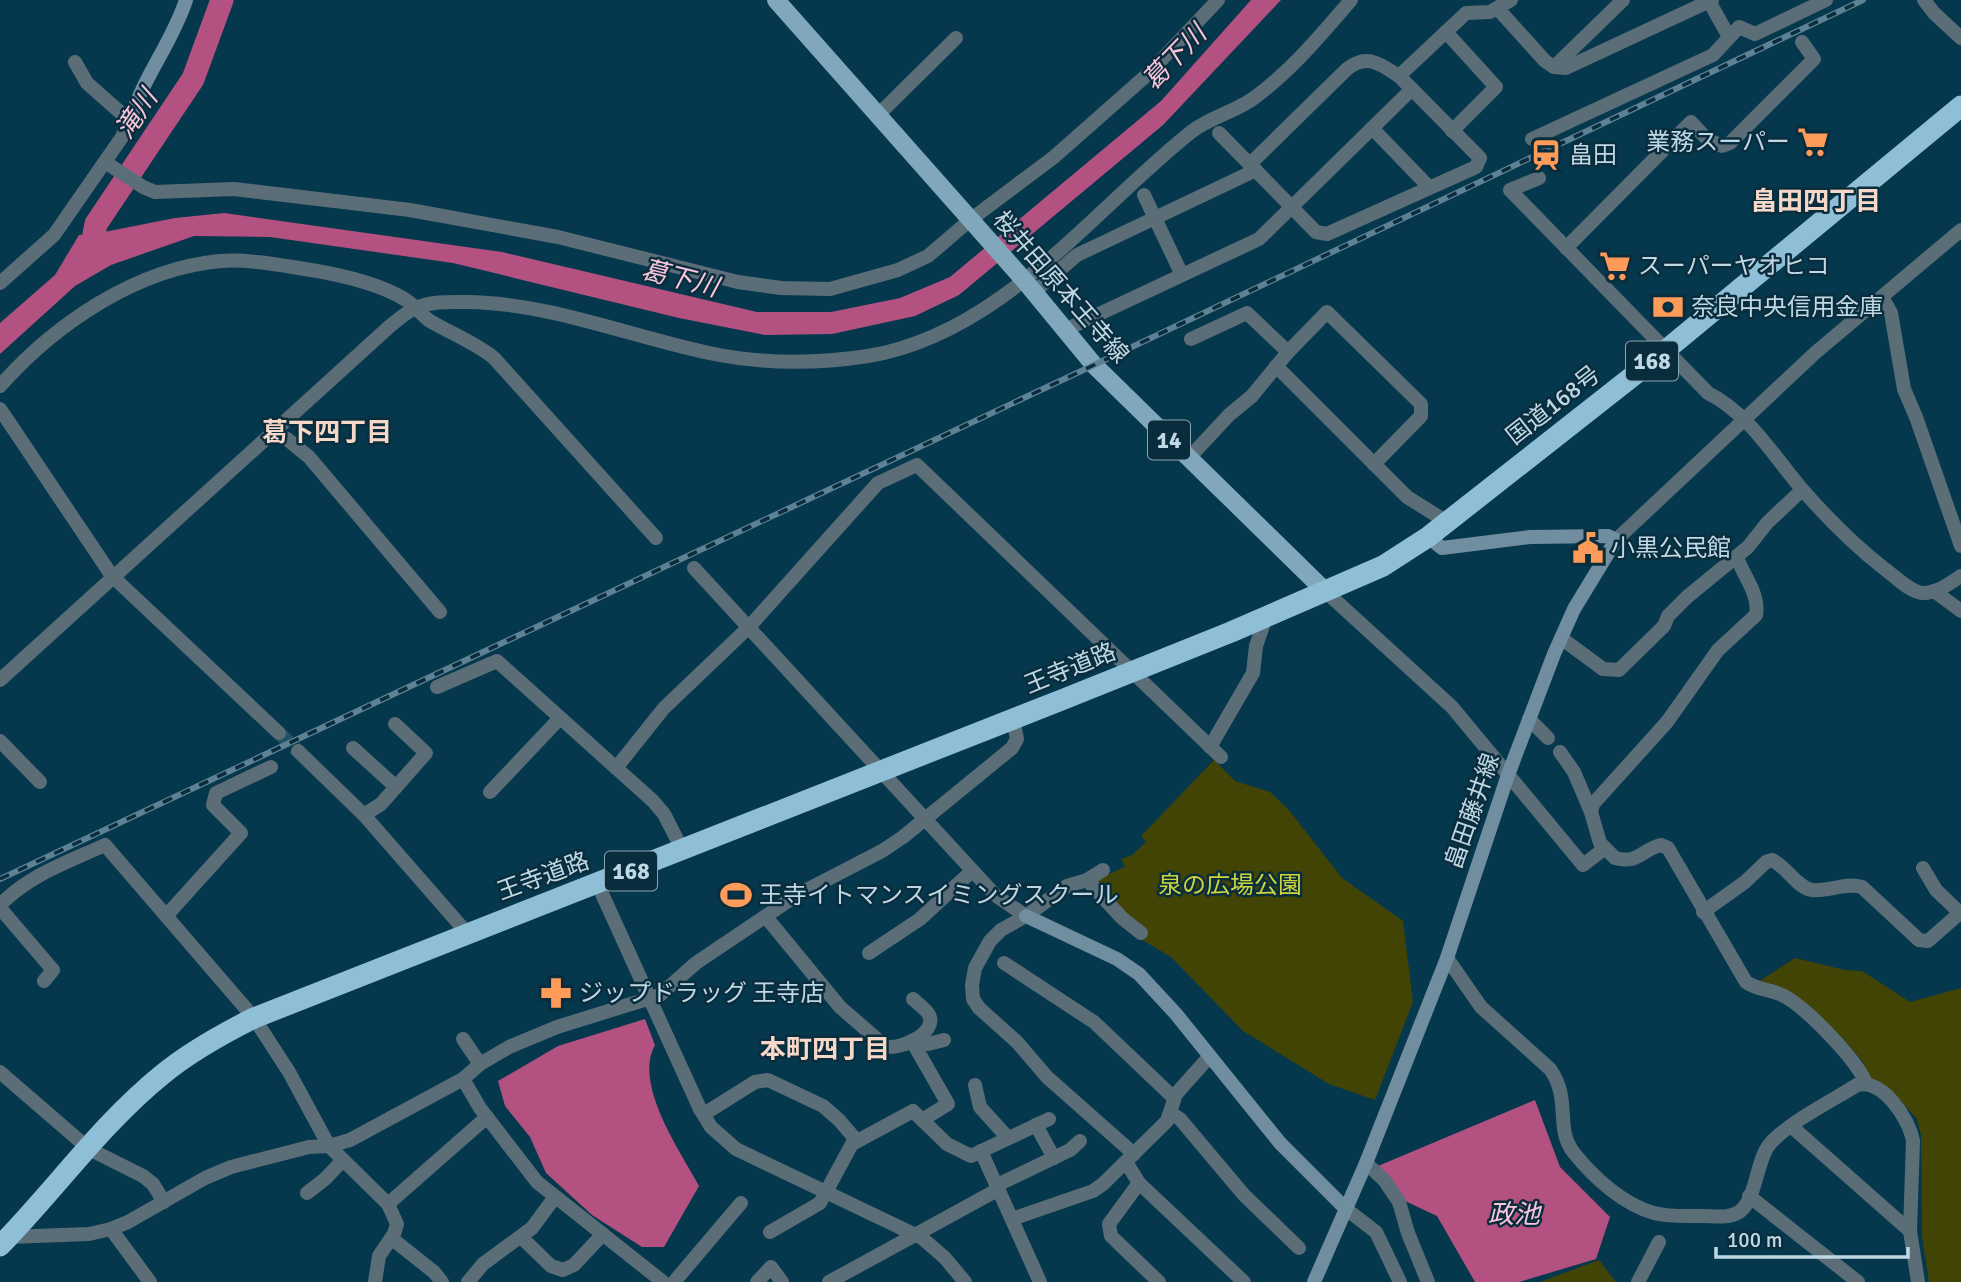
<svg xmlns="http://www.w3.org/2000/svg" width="1961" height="1282" font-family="Signika,'Noto Sans JP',sans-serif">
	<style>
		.green { fill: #414405 }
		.water { fill: #b35180 }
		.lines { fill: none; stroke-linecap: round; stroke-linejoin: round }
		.river { stroke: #b35180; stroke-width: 23 }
		.street-tunnel { stroke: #225064; stroke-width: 14; stroke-dasharray: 14 7; stroke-linecap: butt }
		.street { stroke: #5b6e78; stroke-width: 14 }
		.secondary { stroke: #708e9f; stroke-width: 14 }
		.primary { stroke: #80a7bc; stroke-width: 18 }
		.highway { stroke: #8fbed7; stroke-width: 21 }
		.rail-casing { stroke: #5d8293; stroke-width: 6 }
		.rail { stroke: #0a2d3d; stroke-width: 3.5; stroke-dasharray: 10; stroke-linecap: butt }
		.labels { text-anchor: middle; stroke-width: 5; stroke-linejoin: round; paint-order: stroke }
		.shield { fill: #0a2d3d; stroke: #89a4b2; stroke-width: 2 }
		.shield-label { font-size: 23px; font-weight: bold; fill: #c0d7e4 }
		.poi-label { font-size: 24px; fill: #c0d7e4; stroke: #0a2d3d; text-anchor: start }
		.street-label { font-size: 24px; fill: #c0d7e4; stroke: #0a2d3d }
		.park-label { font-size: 24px; fill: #cdd53d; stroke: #0a2d3d }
		.water-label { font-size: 26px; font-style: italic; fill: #fbc6db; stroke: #0a2d3d }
		.neighbourhood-label { font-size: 26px; font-weight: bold; fill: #f5d8c7; stroke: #0a2d3d }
	</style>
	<rect width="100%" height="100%" fill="#06384d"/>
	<!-- green -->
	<g class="green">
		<polygon points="1214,760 1235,781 1270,792 1288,809 1342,878 1403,921 1413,1002 1375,1100 1329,1084 1243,1031 1171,957 1139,938 1124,914 1093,881 1125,867 1121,859 1132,855 1146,842 1141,836"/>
		<polygon points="1795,958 1845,970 1862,971 1910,1002 1961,988 1961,1282 1929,1282 1922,1236 1921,1135 1917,1119 1899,1099 1870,1077 1862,1061 1847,1043 1801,1001 1755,984"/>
		<polygon points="1599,1260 1616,1282 1540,1282"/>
	</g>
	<!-- water -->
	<g class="water">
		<polygon points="1251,0 1281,0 1163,125 959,295 915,316 832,334 765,335 679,318 453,263 270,237 194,236 111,265 75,286 0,354 0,323 55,275 79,235 99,233 175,218 224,213 502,252 757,312 831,312 900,298 950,277 1161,101"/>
		<path d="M 645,1019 L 655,1045 C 633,1084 680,1151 699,1186 L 664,1247 L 642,1247 L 592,1215 L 546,1173 L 530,1137 L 505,1106 L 498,1081 L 558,1046 Z"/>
		<polygon points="1535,1100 1560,1167 1610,1217 1596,1259 1519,1282 1475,1282 1437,1216 1405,1201 1378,1166"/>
	</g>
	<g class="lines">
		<!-- river -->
		<polyline class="river" points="90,255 96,224 193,79 222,0"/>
		<!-- street-tunnel -->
		<polyline class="street-tunnel" points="279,733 298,751"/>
		<!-- street -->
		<g class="street">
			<polyline points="1924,0 1934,13 1961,38"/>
			<polyline points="1709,1 1729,37"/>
			<polyline points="1498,9 1545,61 1554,67 1566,68 1712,0"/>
			<polyline points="1446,32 1496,87 1452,131"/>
			<polyline points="1554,67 1623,0"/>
			<polyline points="1399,76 1466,13 1490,12 1511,0"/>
			<polyline points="877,116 956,38"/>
			<polyline points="1372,128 1429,187"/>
			<path d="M 1219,133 L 1316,232 L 1327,234 L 1476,167 L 1480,158 L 1399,76 C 1380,64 1367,53 1347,69 L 1250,164"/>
			<polyline points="1532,139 1713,55 1739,27 1755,34 1826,0"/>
			<polyline points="105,162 143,187 155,192 234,189 410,210 558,237 738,282 781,288 830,289 898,270 928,256 970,220 1054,157 1148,74 1218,0"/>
			<path d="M 1539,178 L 1510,190 L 1708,393 C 1748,413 1773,455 1801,488 C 1827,518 1855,546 1886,570 C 1897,578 1909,591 1922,593 C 1936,594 1950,583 1961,576"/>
			<polyline points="1144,195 1182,275"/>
			<polyline points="1566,248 1691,122 1707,139 1722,146 1730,143 1814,59 1802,42"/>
			<polyline points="0,283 54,235 122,137 130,121 87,83 75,62"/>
			<polyline points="1034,292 1077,255 1256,170"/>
			<polyline points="1882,297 1891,313 1904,389 1916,417 1961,546"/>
			<polyline points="1065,330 1259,239 1412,89"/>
			<polyline points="1191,339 1247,313 1288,352"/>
			<polyline points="1276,366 1407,497 1447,522"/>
			<path d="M 0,386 C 55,324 137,268 221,261 C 248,259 279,265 305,269 C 337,274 379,283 406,300 C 415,305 421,315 430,321 C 452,334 474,342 494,358 L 656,538"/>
			<polyline points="0,409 112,576 279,733"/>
			<polyline points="273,433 287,439 309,457 440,612"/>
			<polyline points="1188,459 1229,415 1252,396 1288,352 1327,312 1421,404 1421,416 1374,464"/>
			<polyline points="1616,540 1815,353 1961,230"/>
			<path d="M 1737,557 C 1743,576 1760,594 1756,615 L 1718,650 L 1667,722 L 1593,804 L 1591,812 L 1600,843 L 1615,858 C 1639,864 1641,850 1661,845 L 1668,848 L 1746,982 C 1757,990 1770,989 1782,995 C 1805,1006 1856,1059 1866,1083"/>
			<polyline points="694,568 995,895 1026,916"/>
			<polyline points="1325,591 1452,707 1583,865 1604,849"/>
			<polyline points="1934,591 1961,611"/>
			<polyline points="1561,638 1603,669 1619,670 1664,626 1668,616 1687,597 1748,547 1767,523 1802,490"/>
			<path d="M 0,680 L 390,326 C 399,319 407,311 418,307 C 434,301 449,302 467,302 C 550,303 628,336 709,353 C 761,364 816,364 868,356 C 1001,334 1092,211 1191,132 C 1210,117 1235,112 1254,98 C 1292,70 1321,35 1351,0"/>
			<polyline points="437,687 497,661 653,801 664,814 682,849"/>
			<polyline points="1529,719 1548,738"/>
			<polyline points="0,741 40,782"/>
			<polyline points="1210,747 1253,673 1256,646 1266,617"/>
			<polyline points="353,748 396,787"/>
			<polyline points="298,751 364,815 467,933"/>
			<polyline points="1560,752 1574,772 1591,812"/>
			<polyline points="616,768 664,708 748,628 878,483 917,465 1221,757"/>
			<polyline points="490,792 560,718"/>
			<polyline points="364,815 381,804 426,753 395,724"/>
			<polyline points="1923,868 1936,890 1960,913"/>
			<polyline points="1103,870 1087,880 1067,886 1026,916 1001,930 990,941 975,968 972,985 973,999 979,1008 1017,1042 1047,1077 1134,1154"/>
			<polyline points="1087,880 1122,918 1141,933"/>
			<polyline points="598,885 700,1109 711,1127 736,1149 922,1238 945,1258 965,1282"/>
			<path d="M 0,905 C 29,875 68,862 105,845 L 254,1018 L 289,1072 L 329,1146 L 388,1204 L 397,1224 L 394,1234 L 379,1256 L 375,1282"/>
			<polyline points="0,908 53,970 44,981"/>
			<path d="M 1703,912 L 1745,882 L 1766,862 L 1772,860 C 1786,866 1797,888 1812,890 C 1829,892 1845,882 1862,887 L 1919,940 L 1928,941 L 1961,912"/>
			<polyline points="166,916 241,833 213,805 216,793 271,767"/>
			<path d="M 766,917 L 840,1007 L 885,1046 C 899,1051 938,1033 929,1015 C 927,1010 918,1004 913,999"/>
			<polyline points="869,953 920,919 972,871"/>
			<path d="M 1447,958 L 1481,1007 L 1550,1069 C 1572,1100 1554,1128 1574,1153 C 1594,1178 1624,1205 1654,1213 C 1670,1217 1686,1216 1702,1216 C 1714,1216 1728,1219 1739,1212 C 1756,1201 1756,1162 1769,1145 C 1787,1123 1832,1101 1857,1085 C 1882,1078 1909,1118 1913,1141 L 1910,1231 L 1918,1282"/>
			<polyline points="1004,963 1094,1022 1174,1098"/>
			<polyline points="463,1039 480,1064"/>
			<polyline points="912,1041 948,1104 922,1120"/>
			<polyline points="912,1041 928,1044 944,1040"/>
			<polyline points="0,1072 89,1149 143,1176 153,1184 164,1202"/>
			<polyline points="463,1079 480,1108 537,1182 663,1282"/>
			<polyline points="975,1085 980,1107 1008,1138"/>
			<polyline points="1171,1113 1180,1119 1244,1195 1299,1248"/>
			<polyline points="704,1114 755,1082 768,1080 823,1106 839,1120 857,1141"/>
			<polyline points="1036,1125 1054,1158"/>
			<polyline points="1791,1126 1910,1231"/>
			<polyline points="981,1151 1040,1282"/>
			<polyline points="1126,1162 1139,1183 1244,1282"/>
			<polyline points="1366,1163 1385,1181 1399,1202 1408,1233 1428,1282"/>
			<polyline points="1139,1183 1109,1224 1111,1236 1159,1282"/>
			<polyline points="997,1185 1070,1150 1080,1141"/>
			<polyline points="307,1193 325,1179 342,1161"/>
			<polyline points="1749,1196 1858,1282"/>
			<polyline points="388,1204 487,1117"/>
			<polyline points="1346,1209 1376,1232 1400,1282"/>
			<polyline points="1012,1219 1093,1191 1103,1184 1167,1121 1176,1094 1210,1056"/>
			<polyline points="111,1229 150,1282"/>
			<polyline points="770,1232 820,1203 852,1144 913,1111 947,1144 971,1156 1049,1119"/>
			<polyline points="9,1237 89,1234 111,1229 128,1222 205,1178 231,1167 309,1147 329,1146 350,1140 463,1079 480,1064 509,1047 557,1027 660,995 696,963 797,895 882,851 903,837 1012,748 1017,739 1013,719"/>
			<polyline points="521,1237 551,1266 563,1270 574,1265 603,1234"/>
			<polyline points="391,1238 434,1272 442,1282"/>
			<polyline points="468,1282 483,1264 532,1228 555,1197"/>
			<polyline points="674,1282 741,1203"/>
			<polyline points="757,1282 771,1267 782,1282"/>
			<polyline points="829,1282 999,1189"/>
			<polyline points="1638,1282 1659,1242"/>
		</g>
		<!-- secondary -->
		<g class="secondary">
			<path d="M 130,121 C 143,77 172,43 186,0"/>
			<polyline points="1026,916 1117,959 1139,974 1176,1014 1280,1143 1346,1209"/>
			<polyline points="1314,1282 1366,1163 1447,958 1508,775 1554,654 1574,609 1616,540 1608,536 1530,537 1442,548 1428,537"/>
		</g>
		<!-- primary -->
		<polyline class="primary" points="776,0 1024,280 1094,365 1325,591"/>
		<!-- highway -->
		<path class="highway" d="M 0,1246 C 55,1190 102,1123 163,1074 C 191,1051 222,1034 254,1018 L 1064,699 L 1231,632 L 1383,566 L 1428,537 L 1666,350 L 1961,106"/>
		<defs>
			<polyline id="rail" points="0,879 1094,365 1863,0"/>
		</defs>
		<!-- rail casing -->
		<use href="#rail" class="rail-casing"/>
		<!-- rail -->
		<use href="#rail" class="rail"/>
	</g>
	<!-- icons -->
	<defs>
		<symbol id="supermarket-bare" viewBox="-9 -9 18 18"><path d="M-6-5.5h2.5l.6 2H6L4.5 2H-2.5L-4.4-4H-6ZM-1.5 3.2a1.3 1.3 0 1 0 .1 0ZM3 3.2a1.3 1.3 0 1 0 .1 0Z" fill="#fe9b59" stroke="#0a2d3d" stroke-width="2.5" paint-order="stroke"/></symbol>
		<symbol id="station-bare" viewBox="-9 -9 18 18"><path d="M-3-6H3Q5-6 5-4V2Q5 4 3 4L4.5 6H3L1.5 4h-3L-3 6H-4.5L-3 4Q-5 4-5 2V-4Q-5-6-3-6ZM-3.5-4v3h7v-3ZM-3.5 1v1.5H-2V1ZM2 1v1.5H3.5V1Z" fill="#fe9b59" stroke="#0a2d3d" stroke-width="2.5" paint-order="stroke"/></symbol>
		<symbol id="bank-bare" viewBox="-9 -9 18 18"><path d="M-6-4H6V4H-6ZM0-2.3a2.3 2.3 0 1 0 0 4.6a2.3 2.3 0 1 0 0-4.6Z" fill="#fe9b59" stroke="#0a2d3d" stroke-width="2.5" paint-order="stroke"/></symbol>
		<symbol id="civic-bare" viewBox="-9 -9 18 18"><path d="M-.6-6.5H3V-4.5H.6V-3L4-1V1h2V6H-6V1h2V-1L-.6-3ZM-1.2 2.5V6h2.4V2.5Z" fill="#fe9b59" stroke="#0a2d3d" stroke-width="2.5" paint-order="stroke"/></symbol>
		<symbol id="stadium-bare" viewBox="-9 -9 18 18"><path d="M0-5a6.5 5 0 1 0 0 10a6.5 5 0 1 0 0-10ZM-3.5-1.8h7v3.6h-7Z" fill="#fe9b59" stroke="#0a2d3d" stroke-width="2.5" paint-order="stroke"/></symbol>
		<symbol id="pharmacy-bare" viewBox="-9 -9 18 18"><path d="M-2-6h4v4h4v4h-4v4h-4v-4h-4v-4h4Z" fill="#fe9b59" stroke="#0a2d3d" stroke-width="2.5" paint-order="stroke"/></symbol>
	</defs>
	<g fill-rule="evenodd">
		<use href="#supermarket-bare" x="1791" y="120" width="44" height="44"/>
		<use href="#station-bare" x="1524" y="133" width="44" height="44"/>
		<use href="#supermarket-bare" x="1593" y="244" width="44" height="44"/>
		<use href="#bank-bare" x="1646" y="285" width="44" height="44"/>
		<use href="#civic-bare" x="1566" y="526" width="44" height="44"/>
		<use href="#stadium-bare" x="714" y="873" width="44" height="44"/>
		<use href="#pharmacy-bare" x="534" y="971" width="44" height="44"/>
	</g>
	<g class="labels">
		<!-- shield labels -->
		<g class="shield">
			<rect x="1626" y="341.5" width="52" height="39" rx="5"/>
			<rect x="1148" y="420.5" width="42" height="39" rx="5"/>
			<rect x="605" y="851.5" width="52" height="39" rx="5"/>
		</g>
		<g class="shield-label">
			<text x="1652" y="369">168</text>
			<text x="1169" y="448">14</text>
			<text x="631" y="879">168</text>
		</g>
		<!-- poi labels -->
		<g class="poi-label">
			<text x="1790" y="150" text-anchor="end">業務スーパー</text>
			<text x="1569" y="163">畠田</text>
			<text x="1638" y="274">スーパーヤオヒコ</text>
			<text x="1691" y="315">奈良中央信用金庫</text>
			<text x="1611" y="556">小黒公民館</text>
			<text x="759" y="903">王寺イトマンスイミングスクール</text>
			<text x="579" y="1001">ジップドラッグ 王寺店</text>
		</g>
		<!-- street labels -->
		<g class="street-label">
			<text transform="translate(1061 287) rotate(49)" y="8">桜井田原本王寺線</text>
			<text transform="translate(1553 405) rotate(-38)" y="8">国道168号</text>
			<text transform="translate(1070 668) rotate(-22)" y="8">王寺道路</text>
			<text transform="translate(1472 811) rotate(-71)" y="8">畠田藤井線</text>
			<text transform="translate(543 876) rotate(-20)" y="8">王寺道路</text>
		</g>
		<!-- park labels -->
		<g class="park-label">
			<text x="1230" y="893">泉の広場公園</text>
		</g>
		<!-- water labels -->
		<g class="water-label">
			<text transform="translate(1174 57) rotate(-46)" y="9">葛下川</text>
			<text transform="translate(136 114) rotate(-56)" y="9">滝川</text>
			<text transform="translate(680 278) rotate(14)" y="9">葛下川</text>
			<text x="1514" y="1223">政池</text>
		</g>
		<!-- neighbourhood labels -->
		<g class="neighbourhood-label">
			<text x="1816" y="210">畠田四丁目</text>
			<text x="327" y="441">葛下四丁目</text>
			<text x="825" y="1058">本町四丁目</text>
		</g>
	</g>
	<!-- scale -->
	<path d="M1716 1247v10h192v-10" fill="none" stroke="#c0d7e4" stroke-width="3.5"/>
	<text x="1727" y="1247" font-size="21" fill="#c0d7e4" stroke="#0a2d3d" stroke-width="5" paint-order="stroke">100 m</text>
</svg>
